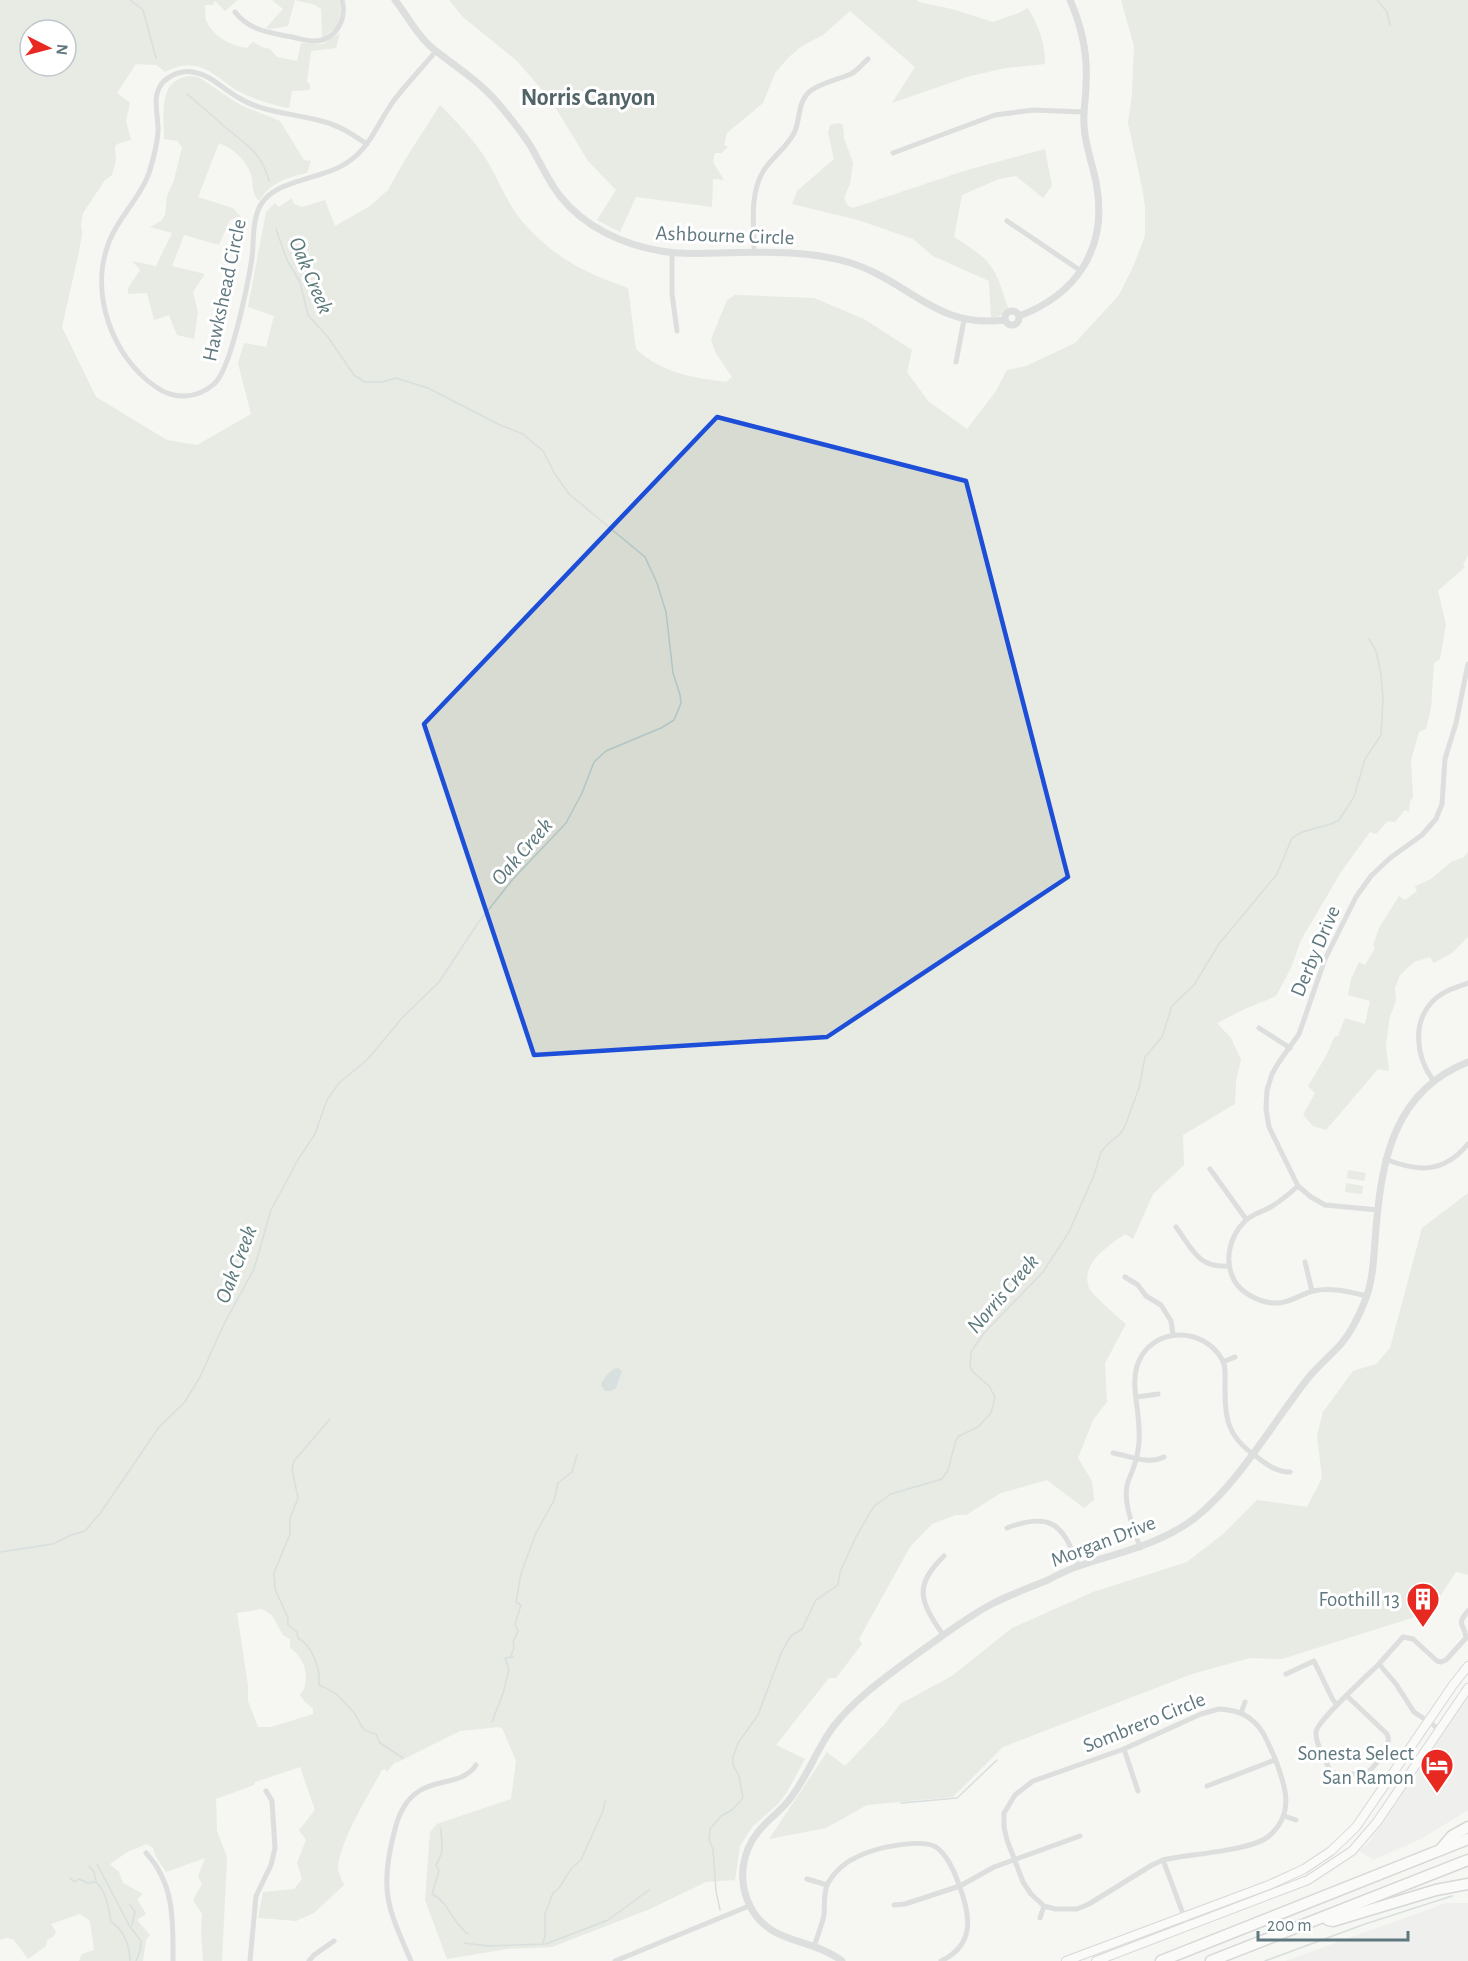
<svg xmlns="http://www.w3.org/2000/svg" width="1468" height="1961" font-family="'Alegreya Sans',sans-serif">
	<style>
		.built { fill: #e7e7e6 }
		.green { fill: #d7dbd2; fill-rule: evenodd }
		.water { fill: #b2c5c5 }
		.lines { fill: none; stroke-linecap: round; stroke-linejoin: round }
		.stream { stroke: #b2c5c5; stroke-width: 1.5 }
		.secondary-casing { stroke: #aeb7ba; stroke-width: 10 }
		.motorway-casing { stroke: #afb6b8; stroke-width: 13 }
		.minor { stroke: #bcc3c5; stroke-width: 5 }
		.tertiary { stroke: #bcc3c5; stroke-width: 7 }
		.secondary { stroke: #fff; stroke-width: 8 }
		.motorway { stroke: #fff; stroke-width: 10 }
		.marked { fill: none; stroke: #1d4ed8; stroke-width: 4.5; stroke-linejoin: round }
		.labels { text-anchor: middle; stroke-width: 6; stroke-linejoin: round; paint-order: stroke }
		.street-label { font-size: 21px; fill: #60787f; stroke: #fff }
		.poi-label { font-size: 21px; fill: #60787f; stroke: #fff; text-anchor: end }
		.water-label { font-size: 22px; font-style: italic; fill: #5b787a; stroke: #fff }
		.quarter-label { font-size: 24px; font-weight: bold; fill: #536469; stroke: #fff }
	</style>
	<rect width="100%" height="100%" fill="#f6f6f3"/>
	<!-- built -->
	<g class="built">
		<polygon points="1468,1698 1468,1810 1421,1839 1373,1860 1359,1851 1370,1841"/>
		<polygon points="1446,1903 1468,1903 1468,1961 1285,1961"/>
	</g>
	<!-- green -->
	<g class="green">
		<path d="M 0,0 L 238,0 L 225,11 L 215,1 L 213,5 L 205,5 C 205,9 205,16 206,20 C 212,36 231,46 247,48 L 253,42 L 262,47 L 270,49 L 277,57 L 297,61 L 301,43 L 323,44 L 340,33 L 336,48 L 311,51 L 307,82 L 310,84 L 310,90 L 292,91 L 289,108 C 272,105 256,100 240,92 C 212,76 201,54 165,72 L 156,65 L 136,64 L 117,93 L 130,103 L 126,121 L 131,140 L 117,144 L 115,147 L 116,160 L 112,175 L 105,180 L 83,213 L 81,225 L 82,234 L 79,252 L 62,327 L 96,397 L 167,440 L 197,445 L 251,414 L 238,363 L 244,343 L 266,347 L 274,316 L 248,307 L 266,212 L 275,203 L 279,207 L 292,198 L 294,204 L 302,207 L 325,200 L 335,226 L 370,206 L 388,190 L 406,158 L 440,105 C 455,120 470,136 482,153 C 497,174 505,201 522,221 C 554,258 583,272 628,288 L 636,349 C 664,374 691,377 726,382 L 732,377 L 715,352 L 711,339 L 727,300 L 735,295 L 814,298 L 864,319 L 912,350 L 907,372 L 928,401 L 967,429 L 996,391 L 1007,370 L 1026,366 L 1075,343 L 1119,295 L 1133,267 L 1145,236 L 1145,207 L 1142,187 L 1128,123 L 1132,94 L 1134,46 L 1121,0 L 1468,0 L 1468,555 L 1463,565 L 1465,567 L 1438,591 L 1446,625 L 1440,659 L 1434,663 L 1431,708 L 1426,729 L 1419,732 L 1411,760 L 1413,797 L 1410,801 L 1409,812 L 1405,810 L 1395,822 L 1388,821 L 1376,834 L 1370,832 L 1341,872 L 1301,940 L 1291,968 L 1276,996 L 1245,1009 L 1217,1023 L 1231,1038 L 1241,1060 L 1236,1081 L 1235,1104 L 1183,1135 L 1184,1165 L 1153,1194 L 1133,1239 L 1125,1234 C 1108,1246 1080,1263 1089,1288 C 1092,1295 1118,1317 1126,1324 L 1105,1363 L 1107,1402 L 1093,1420 L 1078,1458 L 1092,1481 L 1094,1500 L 1084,1508 L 1047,1480 L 1001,1493 L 966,1515 L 956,1515 L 932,1524 L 910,1547 L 859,1639 L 862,1644 L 836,1678 L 829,1678 L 776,1745 L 805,1759 L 787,1792 L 778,1804 L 753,1826 L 740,1846 L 735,1880 L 706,1882 L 650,1909 L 552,1947 L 507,1949 L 447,1959 L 425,1900 L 430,1832 L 437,1824 L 511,1799 L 516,1761 L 502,1728 L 499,1727 L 460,1731 L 396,1763 L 395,1762 L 387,1772 L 385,1769 L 382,1770 C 370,1792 339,1843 338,1867 C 338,1872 342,1880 344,1885 L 314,1913 L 296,1921 L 258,1918 L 263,1892 L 294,1889 L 302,1879 L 297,1863 L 306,1840 L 299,1830 L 315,1810 L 300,1767 L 255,1782 L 254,1785 L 216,1799 L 217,1831 L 227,1857 L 222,1961 L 203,1961 L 201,1930 L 202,1914 L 193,1900 L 202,1884 L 198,1877 L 205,1858 L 166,1872 L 156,1857 L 153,1848 L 147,1844 L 129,1851 L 110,1864 L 119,1872 L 123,1883 L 143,1894 L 137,1899 L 146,1914 L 137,1920 L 150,1935 L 146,1940 L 143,1961 L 79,1961 L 82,1954 L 94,1950 L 90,1921 L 80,1914 L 51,1924 L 56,1932 L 54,1936 L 47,1940 L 46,1946 L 28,1959 L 13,1939 L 6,1938 L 0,1940 ZM 30,30 L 66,30 L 66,66 L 30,66 ZM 262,1609 L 272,1615 L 283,1635 L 290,1639 L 290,1648 C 305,1657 312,1681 300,1695 L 304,1701 L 313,1709 L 313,1714 L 271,1727 L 258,1727 L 248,1701 L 248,1686 L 237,1613 Z"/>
		<path d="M 272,0 L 339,0 C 342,16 339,30 322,37 L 321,9 L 315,5 L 295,0 L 288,26 L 271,29 L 266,28 L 283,9 Z"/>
		<path d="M 449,0 L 917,0 L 919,2 L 952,9 L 993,22 L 1019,13 L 1028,8 C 1039,27 1045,42 1045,64 L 1006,68 L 970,76 L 892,103 L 915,67 L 850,11 L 823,35 L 802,46 L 788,58 L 775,73 L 763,103 L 727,133 L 724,145 L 728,147 L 721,153 L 715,153 L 713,162 L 724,180 L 713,179 L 712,207 L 636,197 L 620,232 L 597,220 L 616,190 L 588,161 L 551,100 L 517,61 L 463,17 Z"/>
		<path d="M 193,76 L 200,78 L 240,105 L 280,121 L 304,160 L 311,161 L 307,173 C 288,177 270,183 259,201 C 252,193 253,188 252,178 C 248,161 234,149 219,143 L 198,197 L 233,208 L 241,217 L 230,220 L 219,245 L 184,235 L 172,266 L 205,274 L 193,292 L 198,313 L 194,339 L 177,335 L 169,315 L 154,320 L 147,293 L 128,294 L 128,288 L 140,270 L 132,261 L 156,266 L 172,233 L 150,227 L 162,220 L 165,215 L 167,196 L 174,180 L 182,147 L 177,141 L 164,139 C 164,114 157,77 193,76 Z"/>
		<path d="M 838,123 L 843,125 L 844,138 L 853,163 L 850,184 L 844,198 L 848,206 L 853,208 L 967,170 L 1045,149 L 1052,186 L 1043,198 L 1016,176 L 999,179 L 962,195 L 954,237 C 993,262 994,264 1008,308 L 1000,316 L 991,318 L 989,281 L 933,256 L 913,239 L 858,220 L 792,204 L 797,191 L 834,159 L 828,133 L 830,125 Z"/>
		<polygon points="1468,852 1468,937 1452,953 1434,963 1430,957 1414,962 1400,975 1395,988 1396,1001 1390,1016 1386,1045 1389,1071 1378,1069 1326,1130 1313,1126 1303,1115 1315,1093 1308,1086 1326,1056 1335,1036 1338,1036 1345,1018 1365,1024 1370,1001 1348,995 1351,979 1359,962 1365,965 1375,948 1373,946 1379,928 1399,896 1405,900 1417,891 1415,886 1431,879 1451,862 1464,857"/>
		<polygon points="1348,1170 1366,1173 1364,1181 1347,1178"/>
		<polygon points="1346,1183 1363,1186 1362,1194 1345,1192"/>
		<polygon points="1468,1193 1468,1575 1456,1572 1437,1601 1415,1617 1282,1659 1250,1658 1192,1674 1003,1747 953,1797 867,1805 826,1828 769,1839 827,1752 845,1766 885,1724 900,1704 952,1676 1012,1628 1093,1592 1187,1562 1223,1534 1257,1500 1307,1507 1322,1478 1317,1435 1323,1412 1353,1371 1376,1364 1390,1348 1422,1228"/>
	</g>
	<!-- water -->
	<path class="water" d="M 618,1368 L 622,1371 L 616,1388 L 611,1391 L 605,1391 L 601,1385 C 604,1378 610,1369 618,1368 Z"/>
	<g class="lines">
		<!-- stream -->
		<g class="stream">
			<polyline points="130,0 143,10 156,58"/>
			<polyline points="1377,0 1387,12 1390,25"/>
			<path d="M 187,94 C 200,105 213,116 226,128 C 247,145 262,153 269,181"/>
			<path d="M 330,1419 L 294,1461 L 292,1469 L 298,1498 L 290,1519 L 290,1534 L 274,1573 L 275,1589 L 288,1618 L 288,1625 L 297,1632 L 298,1638 C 312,1645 321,1670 319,1685 C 325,1688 336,1692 340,1698 C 345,1703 352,1709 356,1716 C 363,1728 360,1730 376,1734 L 380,1743 L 403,1758"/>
			<polyline points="0,1552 53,1544 71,1535 85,1531 101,1512 159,1427 184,1403 200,1377 224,1324 254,1269 271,1210 299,1158 315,1134 327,1100 339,1083 367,1060 402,1018 439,982 478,923 513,879 566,823 582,793 594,762 606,751 661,728 674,720 681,703 680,695 673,673 666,612 657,583 645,557 569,494 555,474 543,451 523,434 500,425 428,388 396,378 382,382 365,382 354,375 328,337 308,315 300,282 287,260 276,229"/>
			<polyline points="492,1722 503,1693 509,1670 505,1658 513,1657 511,1655 514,1648 513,1642 518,1631 515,1624 521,1605 516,1602 521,1574 535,1535 554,1500 558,1483 572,1472 577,1455"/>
			<polyline points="901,1803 957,1798 997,1760"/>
			<path d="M 441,1828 C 440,1845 447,1846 436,1865 L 439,1871 L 432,1894 C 448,1901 453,1924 468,1934"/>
			<polyline points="97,1864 129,1925 141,1941 140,1951 136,1961"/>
			<polyline points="89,1866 94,1872 96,1881"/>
			<path d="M 70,1878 L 74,1882 L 79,1879 L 88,1883 L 96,1882 C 106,1891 109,1909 111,1922 C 124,1929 130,1947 130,1961"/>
			<polyline points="130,1905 135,1912 132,1925"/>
			<polyline points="720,1910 716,1891 713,1849 709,1840 710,1829 721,1816 732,1810 743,1798 739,1776 733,1765 733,1757 738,1743 758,1715 782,1651 791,1636 802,1629 816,1600 838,1585 840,1572 856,1537 874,1506 891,1494 942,1479 948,1470 956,1440 959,1436 978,1427 991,1413 995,1397 989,1386 973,1372 970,1367 971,1352 984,1333 1043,1272 1069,1232 1094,1175 1101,1152 1108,1144 1120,1134 1125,1126 1139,1088 1145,1057 1162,1037 1172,1006 1194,985 1219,944 1277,874 1292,838 1302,832 1331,824 1339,820 1354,797 1365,759 1381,735 1383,698 1381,674 1376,651 1369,639"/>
			<polyline points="464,1943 488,1946 546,1944 608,1920 649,1890"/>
			<polyline points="543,1943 545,1936 545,1914 553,1893 559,1888 571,1869 581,1860 603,1811 605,1801"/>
			<polyline points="1265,1961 1365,1924 1452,1896"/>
		</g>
		<defs>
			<g id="secondary">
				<polyline points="1066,1961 1269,1885 1304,1869 1331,1851 1356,1827 1453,1685 1468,1666"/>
				<polyline points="1096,1961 1308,1880 1352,1851 1377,1822 1468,1688"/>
			</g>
			<g id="motorway">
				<polyline points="1441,1849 1452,1836 1468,1827"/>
				<polyline points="1328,1920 1333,1921 1436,1890 1468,1884"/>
				<polyline points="1161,1961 1468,1839"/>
				<polyline points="1211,1961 1468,1860"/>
			</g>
		</defs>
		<!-- secondary casing -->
		<use href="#secondary" class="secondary-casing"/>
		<!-- motorway casing -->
		<use href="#motorway" class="motorway-casing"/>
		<!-- minor -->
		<g class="minor">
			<path d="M 235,12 C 248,29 266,32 286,36 C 295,37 305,41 314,41 C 336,41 347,19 342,0"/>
			<path d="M 367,144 C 353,135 340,126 325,122 C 295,113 266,114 239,98 C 223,89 211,75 193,72 C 183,70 172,74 164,81 C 150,95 159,115 158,132 C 157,146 153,160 149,173 C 140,199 118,217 109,242 C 89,293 112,357 156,387 C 174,400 197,399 214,384 C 231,370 248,283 252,258 C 254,241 252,221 260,206 C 274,179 323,180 348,162 C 371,147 379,120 395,99 C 408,82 423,67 436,51"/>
			<polyline points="893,153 995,115 1033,110 1084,112"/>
			<polyline points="1007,221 1081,271"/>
			<path d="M 754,252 C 754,226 749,193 764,170 C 773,156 788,147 795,131 C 800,119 798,102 809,92 C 819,83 837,80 851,74 C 858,70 862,64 868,59"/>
			<polyline points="672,253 672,294 677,331"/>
			<polyline points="956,362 964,320"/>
			<polyline points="1259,1028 1290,1048"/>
			<path d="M 1433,1080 C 1416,1057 1411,1021 1435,999 C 1444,991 1456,987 1468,983"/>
			<path d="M 1385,1159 C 1418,1172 1443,1174 1468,1144"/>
			<polyline points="1210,1169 1246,1219"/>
			<path d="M 1298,1186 C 1289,1194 1280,1202 1269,1208 C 1261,1212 1251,1215 1245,1221 C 1229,1237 1224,1261 1234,1280 C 1241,1293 1259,1302 1273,1303 C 1288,1304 1299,1295 1313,1291 C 1331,1287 1350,1292 1367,1296"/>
			<polyline points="1378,1210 1325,1205 1311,1197 1298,1186 1269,1127 1266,1109 1267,1090 1272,1074 1279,1062 1299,1034 1325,959 1356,897 1371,876 1390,858 1422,835 1436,819 1442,804 1445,759 1456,723 1468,664"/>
			<path d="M 1176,1227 C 1193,1250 1198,1268 1229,1266"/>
			<polyline points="1305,1262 1312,1291"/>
			<polyline points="1125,1277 1138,1285 1146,1296 1161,1305 1171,1321 1173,1334"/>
			<polyline points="1223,1362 1235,1357"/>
			<polyline points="1137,1397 1158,1394"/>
			<path d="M 1113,1453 C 1130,1456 1148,1465 1164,1457"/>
			<path d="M 1007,1528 C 1051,1511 1064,1525 1078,1566"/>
			<path d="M 1140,1548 C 1135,1530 1123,1505 1127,1486 C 1128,1480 1131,1475 1133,1469 C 1138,1456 1140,1443 1139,1429 C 1139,1409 1131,1385 1137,1366 C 1150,1326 1204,1325 1223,1361 C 1226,1367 1225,1376 1225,1383 C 1225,1418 1226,1436 1257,1457 C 1267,1465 1277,1472 1290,1472"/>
			<path d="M 943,1635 C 921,1602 912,1587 944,1556"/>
			<polyline points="1286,1674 1314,1661 1333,1700 1337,1705"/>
			<path d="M 1347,1696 L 1387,1734 C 1393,1746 1376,1765 1367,1773 L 1341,1775 L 1330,1771 C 1326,1760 1315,1744 1316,1732 C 1317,1721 1369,1674 1379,1664"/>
			<path d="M 1219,1709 C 1232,1710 1243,1712 1253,1721 C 1264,1730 1268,1744 1274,1756 C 1285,1784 1296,1813 1269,1836 C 1252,1851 1188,1854 1163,1860 L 1152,1865 L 1089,1904 L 1077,1909 L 1055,1909 L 1044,1906 L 1031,1894 L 1023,1882 L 1007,1840 L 1004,1827 L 1004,1813 L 1015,1795 L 1033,1781 L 1124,1749 L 1201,1714 Z"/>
			<polyline points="1241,1713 1245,1702"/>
			<path d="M 1439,1729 L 1414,1712 L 1396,1684 L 1379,1664 L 1403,1637 L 1413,1639 L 1437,1661 L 1441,1662 L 1446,1660 L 1466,1638 C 1465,1623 1455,1626 1468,1611"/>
			<polyline points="1124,1749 1138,1791"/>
			<polyline points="1207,1786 1275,1760"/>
			<polyline points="1284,1816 1296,1820"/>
			<path d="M 146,1853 C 175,1884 173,1922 173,1961"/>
			<polyline points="1163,1860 1188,1927"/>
			<polyline points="807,1879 827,1885"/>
			<polyline points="894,1905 905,1904 960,1886 994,1867 1080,1836"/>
			<polyline points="1040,1918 1044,1906"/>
			<path d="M 814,1946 C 818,1935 822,1925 824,1915 C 825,1904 823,1892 828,1883 C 835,1871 847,1861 859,1856 C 875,1848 920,1838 936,1847 C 946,1854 954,1870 958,1882 C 970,1913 977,1944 941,1961"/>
			<polyline points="250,1961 256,1896 271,1865 275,1848 272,1801 266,1791"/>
			<polyline points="309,1961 314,1955 334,1941"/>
			<path d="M 411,1961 C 388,1908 379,1891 394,1833 C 398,1816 404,1801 419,1791 C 438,1779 464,1784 476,1765"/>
			<polyline points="615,1961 749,1906"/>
		</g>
		<!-- tertiary -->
		<g class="tertiary">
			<path d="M 395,0 C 407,15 416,34 431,47 C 453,65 478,80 497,102 C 509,116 520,130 530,145 C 540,162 548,181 560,196 C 584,227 624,245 661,251 C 681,255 701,253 720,253 C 764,252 809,250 851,263 C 910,282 936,329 1005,320"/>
			<circle cx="1012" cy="318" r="7"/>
			<path d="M 1019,316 C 1076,295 1107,249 1097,188 C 1094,166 1085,148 1084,125 C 1083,112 1086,98 1086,84 C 1088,54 1082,27 1070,0"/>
			<path d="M 842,1961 C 811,1937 769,1945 750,1906 C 738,1882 741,1853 758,1832 C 767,1820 780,1812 789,1800 C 807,1778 816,1750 833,1727 C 857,1696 890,1674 921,1651 C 944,1635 967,1617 992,1604 C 1009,1595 1028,1588 1046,1581 C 1057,1575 1069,1569 1082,1565 C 1121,1552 1161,1544 1195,1518 C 1240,1482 1273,1422 1309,1377 C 1319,1365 1331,1355 1341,1344 C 1352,1331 1360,1314 1366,1298 C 1374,1277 1374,1250 1376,1228 C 1382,1157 1395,1091 1468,1062"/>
		</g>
		<!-- secondary -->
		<use href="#secondary" class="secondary"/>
		<!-- motorway -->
		<use href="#motorway" class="motorway"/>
	</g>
	<!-- marked area -->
	<path d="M0 0H1468V1961H0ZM 717,417 L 966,481 L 1068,877 L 827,1037 L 534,1055 L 424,724 Z" fill="#f6f6f3" fill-opacity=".55" fill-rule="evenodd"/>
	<path class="marked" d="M 717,417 L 966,481 L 1068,877 L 827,1037 L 534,1055 L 424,724 Z"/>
	<!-- icons -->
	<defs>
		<symbol id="building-pin" viewBox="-11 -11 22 30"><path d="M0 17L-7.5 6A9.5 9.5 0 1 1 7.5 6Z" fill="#e72922" stroke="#fff"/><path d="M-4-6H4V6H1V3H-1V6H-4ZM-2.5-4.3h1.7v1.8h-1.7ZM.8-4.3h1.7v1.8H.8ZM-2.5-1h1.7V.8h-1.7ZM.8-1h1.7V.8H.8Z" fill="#fff"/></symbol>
		<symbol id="hotel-pin" viewBox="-11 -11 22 30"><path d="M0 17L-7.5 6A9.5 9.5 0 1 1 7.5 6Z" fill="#e72922" stroke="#fff"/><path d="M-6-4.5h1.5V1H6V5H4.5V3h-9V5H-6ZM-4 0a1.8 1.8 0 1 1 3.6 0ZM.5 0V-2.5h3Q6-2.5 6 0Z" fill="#fff"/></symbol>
	</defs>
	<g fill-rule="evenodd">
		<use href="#building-pin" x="1404" y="1580" width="38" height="52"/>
		<use href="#hotel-pin" x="1418" y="1746" width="38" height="52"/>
	</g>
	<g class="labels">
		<!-- street labels -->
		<g class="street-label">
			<text transform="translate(725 235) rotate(2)" y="7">Ashbourne Circle</text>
			<text transform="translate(224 290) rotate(-78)" y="7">Hawkshead Circle</text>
			<text transform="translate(1315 951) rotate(-67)" y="7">Derby Drive</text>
			<text transform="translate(1103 1541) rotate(-21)" y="7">Morgan Drive</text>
			<text transform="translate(1144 1722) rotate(-22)" y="7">Sombrero Circle</text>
		</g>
		<!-- poi labels -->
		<g class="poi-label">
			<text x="1400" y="1606">Foothill 13</text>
			<text x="1414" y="1760">Sonesta Select<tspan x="1414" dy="24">San Ramon</tspan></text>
		</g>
		<!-- water labels -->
		<g class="water-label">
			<text transform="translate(312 275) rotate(67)" y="8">Oak Creek</text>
			<text transform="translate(521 851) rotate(-49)" y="8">Oak Creek</text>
			<text transform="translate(235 1264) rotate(-69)" y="8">Oak Creek</text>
			<text transform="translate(1002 1293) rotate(-49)" y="8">Norris Creek</text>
		</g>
		<!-- quarter labels -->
		<g class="quarter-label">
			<text x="588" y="105">Norris Canyon</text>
		</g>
	</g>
	<!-- north arrow -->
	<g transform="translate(48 48) rotate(96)"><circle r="28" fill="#ffffff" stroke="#bfc9cc" stroke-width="1.5"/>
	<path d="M0-4.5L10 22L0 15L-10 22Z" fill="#e72922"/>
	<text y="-9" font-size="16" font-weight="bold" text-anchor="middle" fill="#60787f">N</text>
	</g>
	<!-- scale -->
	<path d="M1258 1931v9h150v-9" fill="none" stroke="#60787f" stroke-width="3"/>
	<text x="1267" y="1931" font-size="18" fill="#60787f" stroke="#ffffff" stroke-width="4.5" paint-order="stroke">200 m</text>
</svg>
